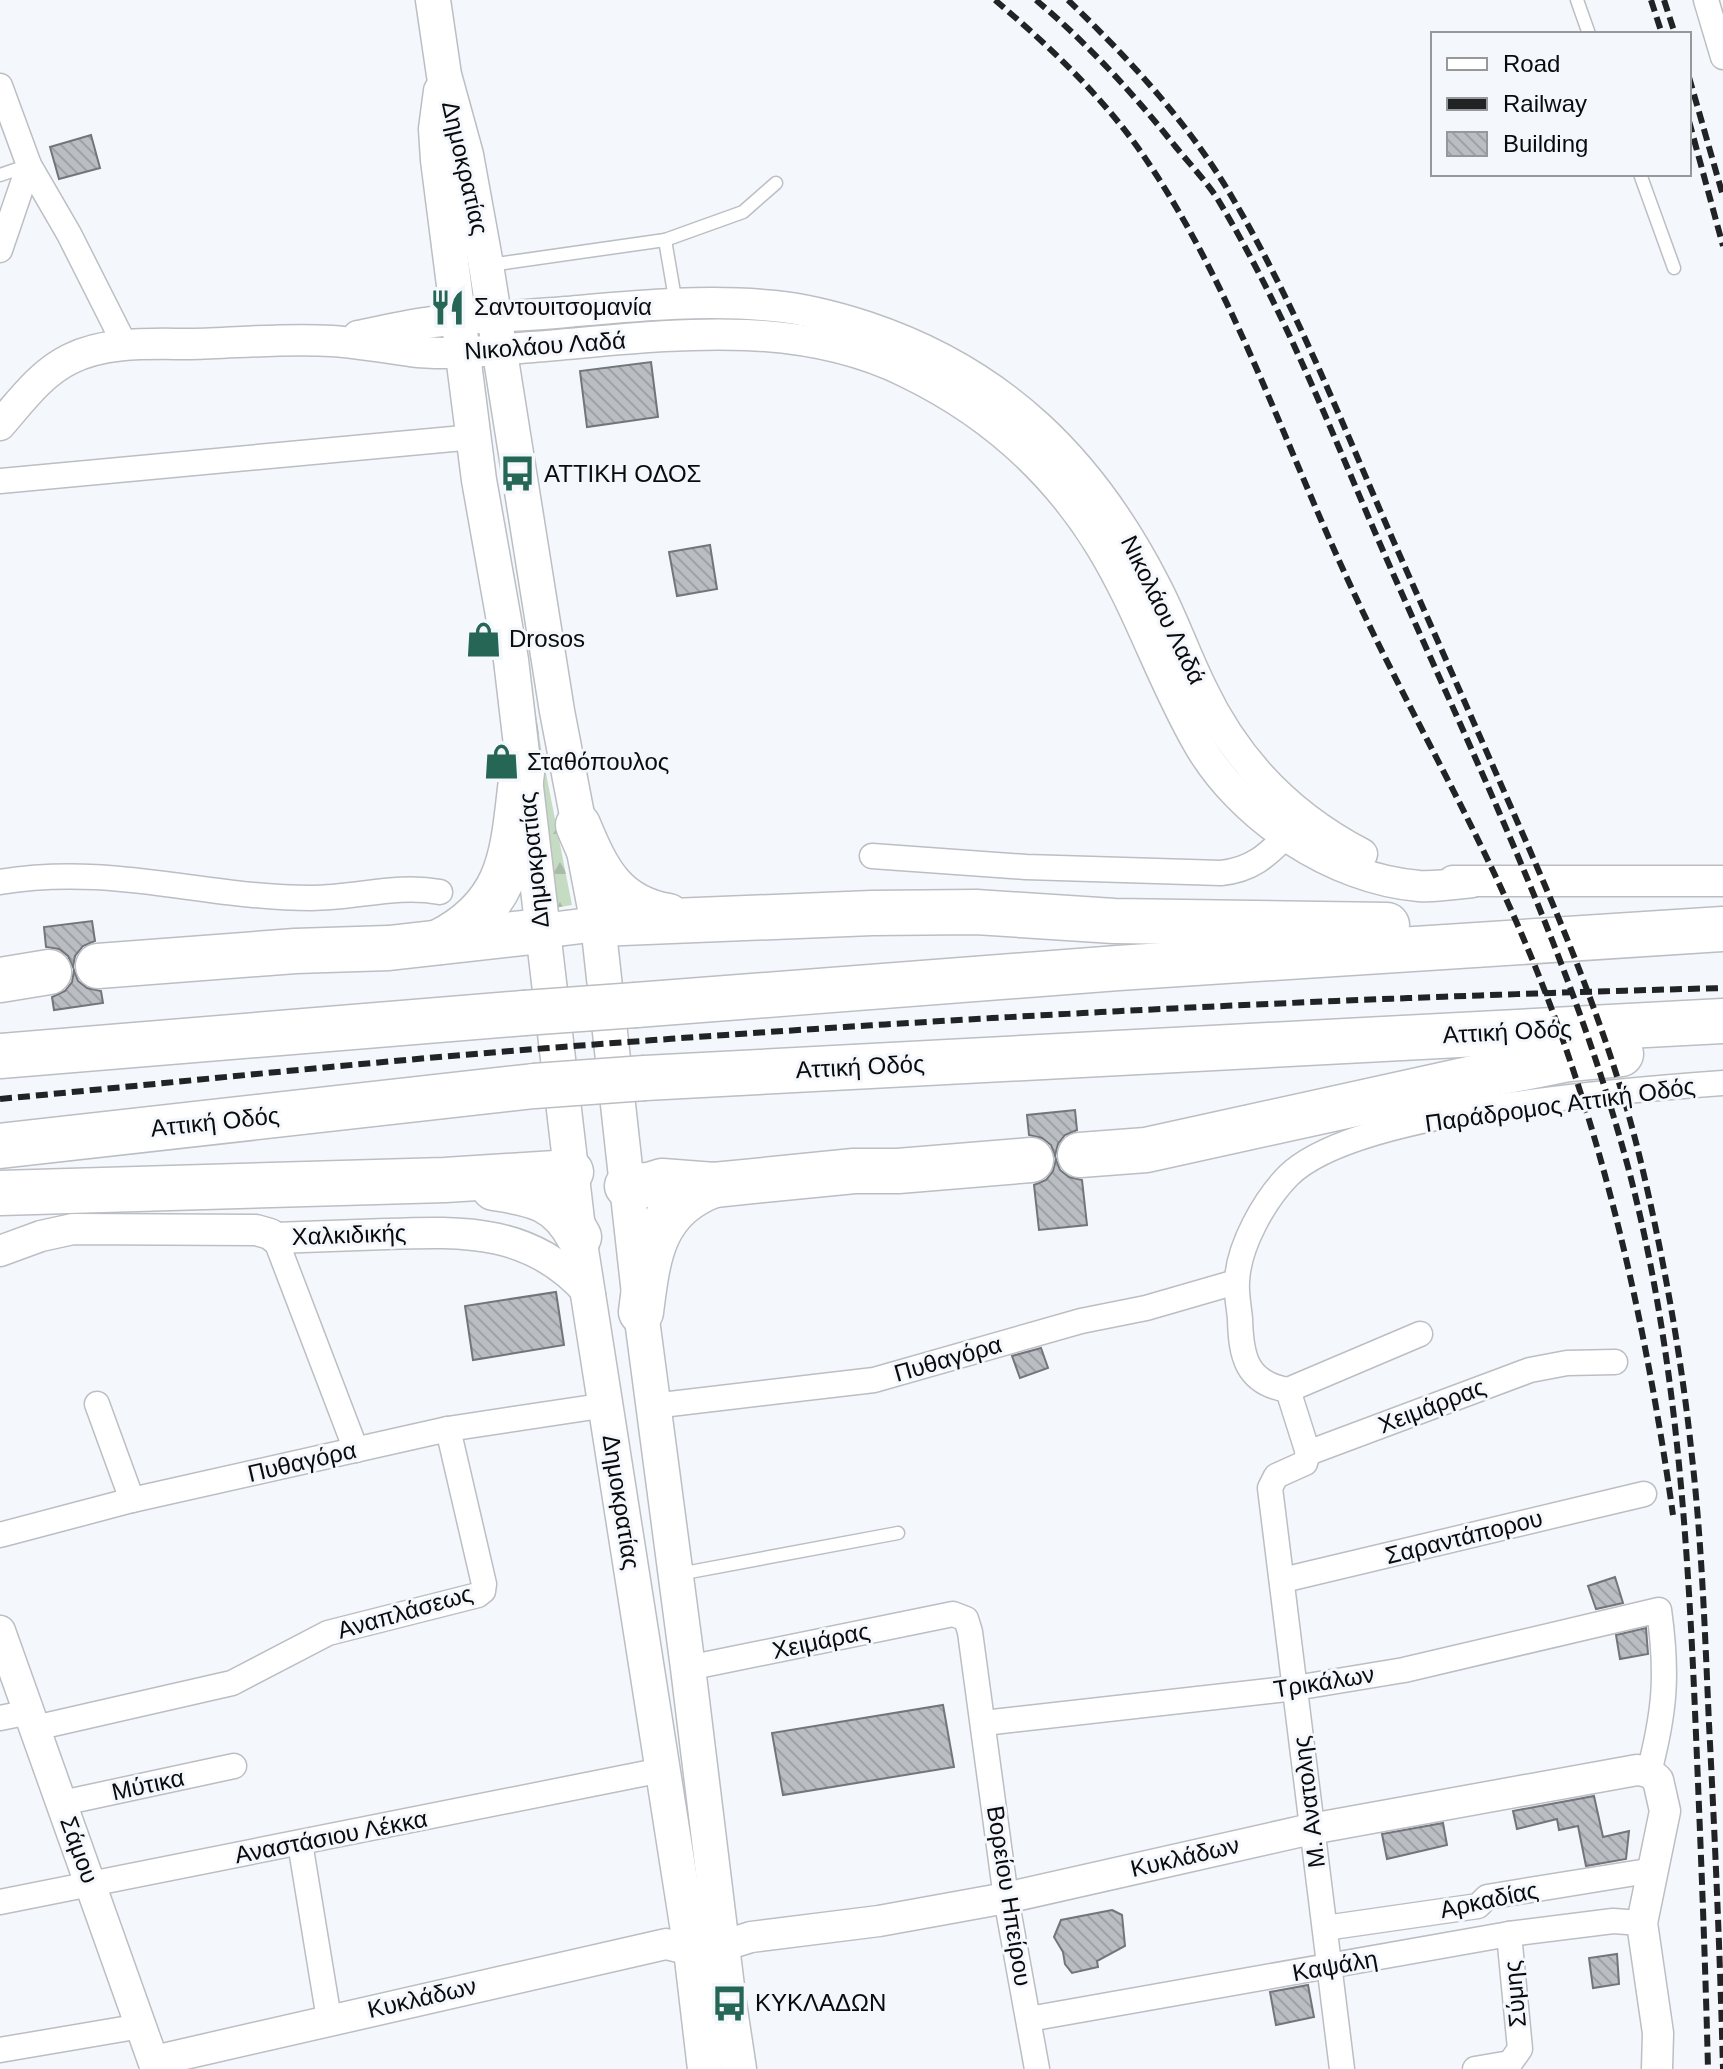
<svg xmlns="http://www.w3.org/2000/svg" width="1723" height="2069" font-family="Arial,sans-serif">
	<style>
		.forest { fill: url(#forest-firs) }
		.building { fill: url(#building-back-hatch); stroke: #727579; stroke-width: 2 }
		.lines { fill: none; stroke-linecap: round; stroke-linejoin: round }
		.service-casing { stroke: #bbbec3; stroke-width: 15 }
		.minor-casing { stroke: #bbbec3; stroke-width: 27 }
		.tertiary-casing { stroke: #bbbec3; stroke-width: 33 }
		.secondary-casing { stroke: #bbbec3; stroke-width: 37 }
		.motorway-casing { stroke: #bbbec3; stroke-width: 47 }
		.service { stroke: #fff; stroke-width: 12 }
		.minor { stroke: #fff; stroke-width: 24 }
		.tertiary { stroke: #fff; stroke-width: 30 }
		.secondary { stroke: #fff; stroke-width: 34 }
		.motorway { stroke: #fff; stroke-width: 44 }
		.rail { stroke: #222325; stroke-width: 6; stroke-dasharray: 12 6; stroke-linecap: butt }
		.motorway-bridge-casing { stroke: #bbbec3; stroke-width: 47; stroke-linecap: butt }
		.motorway-bridge { stroke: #fff; stroke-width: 44 }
		.labels { text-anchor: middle; stroke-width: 6; stroke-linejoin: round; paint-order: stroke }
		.street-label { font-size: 24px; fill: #0a0b0d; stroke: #f4f7fc }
		.poi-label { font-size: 24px; fill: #0a0b0d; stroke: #f4f7fc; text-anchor: start }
	</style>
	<defs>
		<pattern id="forest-firs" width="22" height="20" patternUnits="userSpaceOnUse" patternTransform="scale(2)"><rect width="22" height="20" fill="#c5dcc2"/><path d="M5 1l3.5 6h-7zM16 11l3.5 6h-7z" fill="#a8bba6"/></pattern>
		<pattern id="building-back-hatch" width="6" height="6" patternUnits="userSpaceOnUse" patternTransform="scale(2)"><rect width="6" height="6" fill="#babdc2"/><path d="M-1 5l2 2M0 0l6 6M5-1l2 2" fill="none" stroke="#9fa1a6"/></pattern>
	</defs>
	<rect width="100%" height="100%" fill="#f4f7fc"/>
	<!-- forest -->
	<polygon class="forest" points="521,614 541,748 572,905 549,909 511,615"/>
	<!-- building -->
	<g class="building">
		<polygon points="91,135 100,168 59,179 50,147"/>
		<polygon points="651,362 658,417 587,427 580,371"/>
		<polygon points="710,545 717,589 677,596 669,552"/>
		<polygon points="92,921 95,941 83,946 75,956 73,967 68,956 59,949 46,947 44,927"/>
		<polygon points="74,970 78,981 87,988 101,991 103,1003 54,1010 52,997 65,991 72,982"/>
		<polygon points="1075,1110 1077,1130 1065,1135 1058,1144 1055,1156 1051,1145 1042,1138 1029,1135 1027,1115"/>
		<polygon points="1056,1159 1060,1170 1069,1177 1082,1180 1087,1225 1039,1230 1034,1185 1046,1180 1053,1171"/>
		<polygon points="556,1292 564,1345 473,1360 465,1306"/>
		<polygon points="1041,1348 1048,1368 1020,1378 1012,1356"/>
		<polygon points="1615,1577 1623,1603 1596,1609 1588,1586"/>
		<polygon points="1646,1628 1648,1654 1620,1659 1616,1635"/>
		<polygon points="943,1705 954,1767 783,1795 772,1733"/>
		<polygon points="1594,1796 1603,1837 1629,1831 1626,1859 1586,1866 1578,1826 1559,1830 1557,1819 1517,1829 1513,1811"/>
		<polygon points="1443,1823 1447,1845 1387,1859 1382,1834"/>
		<polygon points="1112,1910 1122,1915 1125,1946 1097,1961 1098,1967 1072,1973 1065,1964 1063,1952 1054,1937 1061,1920"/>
		<polygon points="1617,1954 1619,1984 1593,1988 1589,1958"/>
		<polygon points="1308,1985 1314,2017 1276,2025 1270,1992"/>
	</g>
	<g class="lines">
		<defs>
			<g id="service">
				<polyline points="1577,0 1589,34"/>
				<polyline points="1640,174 1674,268"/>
				<polyline points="0,175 29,165"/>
				<polyline points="665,240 676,304"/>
				<polyline points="490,265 665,240 743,212 776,183"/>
				<polyline points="679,1574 898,1533"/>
			</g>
			<g id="minor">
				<polyline points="1706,0 1723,57"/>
				<polyline points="0,86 29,165 69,234 125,345"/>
				<polyline points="0,250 29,165"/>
				<polyline points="0,481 474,437"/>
				<path d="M 872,856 L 1026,867 L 1221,873 C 1251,870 1267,856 1287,835"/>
				<path d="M 0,882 C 111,863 204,898 312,898 C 356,898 396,884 440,892"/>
				<polyline points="275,1238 356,1450"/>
				<polyline points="1288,1390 1420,1334"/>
				<polyline points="97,1404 132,1500"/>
				<polyline points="653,1406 874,1380 1081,1321 1146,1308 1236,1282"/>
				<path d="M 1308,1453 L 1288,1390 C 1246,1383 1241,1356 1240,1319 C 1239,1307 1236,1294 1237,1282 C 1238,1247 1264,1200 1289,1175 C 1356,1110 1626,1090 1723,1083"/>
				<polyline points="1308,1453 1305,1463 1276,1476 1270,1488 1342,2069"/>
				<polyline points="1308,1453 1530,1370 1567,1363 1615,1362"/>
				<polyline points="0,1535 132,1500 448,1429 607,1405"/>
				<polyline points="1283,1580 1644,1494"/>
				<polyline points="688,1668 953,1614 966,1619 970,1632 1006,1898 1037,2069"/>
				<polyline points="0,1718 30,1712"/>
				<path d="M 984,1723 L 1295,1688 L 1404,1670 L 1659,1610 C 1668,1674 1665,1711 1649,1772"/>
				<polyline points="35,1728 232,1683 328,1633 478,1595 483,1591 484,1584 448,1429"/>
				<polyline points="62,1803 234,1766"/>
				<polyline points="300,1843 329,2019"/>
				<polyline points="0,1902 662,1770"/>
				<polyline points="1325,1928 1478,1906 1487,1897 1654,1870"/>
				<polyline points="1029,2019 1509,1934 1613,1921 1642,1923"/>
				<polyline points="0,2050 141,2026"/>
				<polyline points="1475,2069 1510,2063 1520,2049 1509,1934"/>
			</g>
			<g id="tertiary">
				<path d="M 358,336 C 383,331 408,325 433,322 C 477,317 522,316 566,312 C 635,306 705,299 774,306 C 806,309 836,317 867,327 C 1002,372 1091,460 1155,585 C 1173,619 1185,655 1202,689 C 1236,761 1291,817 1362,854"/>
				<path d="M 0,425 C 21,401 41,373 70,359 C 106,341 151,344 191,344 C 237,343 285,338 332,341 C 358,343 384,347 410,351 C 451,356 493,350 533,347 C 657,337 790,315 906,372 C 987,411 1053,469 1100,545 C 1139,608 1161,679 1198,743 C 1240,817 1333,879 1419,886 C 1437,887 1455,884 1472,882"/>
				<polyline points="1453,881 1723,881"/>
				<path d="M 0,1251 L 41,1236 L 73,1229 L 256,1230 L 270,1234 L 275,1238 C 312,1237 349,1235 386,1234 C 465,1231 534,1229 590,1295"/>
				<polyline points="0,1631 156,2069"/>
				<polyline points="154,2061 666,1944 691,1950 722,1946 751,1937 879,1921 1006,1898 1311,1829 1637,1770 1649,1772 1658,1780 1665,1811 1642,1923 1658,2033 1657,2069"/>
			</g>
			<g id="secondary">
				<polyline points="433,0 444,75 466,155 486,265 557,711 598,924 641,1312 688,1668 729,2003 739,2069"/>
				<polyline points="441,91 436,129 438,160 479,480 511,660 579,1237 691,1950 705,2069"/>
				<polyline points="541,931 598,924"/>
			</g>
			<g id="motorway">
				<path d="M 578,825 C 597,871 614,907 668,916"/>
				<polyline points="598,924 872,913 976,912 1114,921 1387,925"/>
				<path d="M 439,942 C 518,902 512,843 523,765"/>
				<polyline points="98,966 295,951 389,948 541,931"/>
				<polyline points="0,980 49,972"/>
				<polyline points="636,1005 1118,968 1723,929"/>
				<polyline points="0,1056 524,1013"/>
				<polyline points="645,1078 1723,1021"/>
				<polyline points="0,1146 534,1086"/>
				<polyline points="1080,1155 1146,1150 1487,1075 1569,1059 1621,1054"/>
				<polyline points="627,1186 649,1185 662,1181 714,1185 854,1171 898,1171 1031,1160"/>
				<path d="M 494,1188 C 535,1194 559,1199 579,1237"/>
				<polyline points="0,1193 445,1180 571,1172"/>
				<path d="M 641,1312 C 648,1256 653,1207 714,1185"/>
			</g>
		</defs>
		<!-- service casing -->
		<use href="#service" class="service-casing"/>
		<!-- minor casing -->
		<use href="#minor" class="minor-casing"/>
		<!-- tertiary casing -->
		<use href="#tertiary" class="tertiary-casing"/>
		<!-- secondary casing -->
		<use href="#secondary" class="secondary-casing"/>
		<!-- motorway casing -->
		<use href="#motorway" class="motorway-casing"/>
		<!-- service -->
		<use href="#service" class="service"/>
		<!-- minor -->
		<use href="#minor" class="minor"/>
		<!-- tertiary -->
		<use href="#tertiary" class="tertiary"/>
		<!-- secondary -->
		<use href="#secondary" class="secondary"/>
		<!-- motorway -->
		<use href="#motorway" class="motorway"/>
		<!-- rail -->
		<g class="rail">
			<path d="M 995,0 C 1048,45 1101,95 1141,152 C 1231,282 1281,436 1347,578 C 1402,699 1470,813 1522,935 C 1601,1119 1645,1317 1673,1515"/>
			<path d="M 1036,0 C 1088,44 1133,93 1175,146 C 1189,163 1205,180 1217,198 C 1285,310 1332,434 1384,553 C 1472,754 1571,954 1628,1167 C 1675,1344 1687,1528 1695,1711 C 1700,1830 1705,1949 1708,2069"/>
			<path d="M 1068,0 C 1127,57 1183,117 1226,187 C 1293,298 1341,421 1393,540 C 1432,628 1471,716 1510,805 C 1562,923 1614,1045 1643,1171 C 1665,1265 1682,1361 1692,1457 C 1702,1545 1705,1635 1709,1724 C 1715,1839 1720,1954 1723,2069"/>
			<polyline points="1651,0 1662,34"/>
			<polyline points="1664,0 1675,34"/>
			<polyline points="1689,77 1723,196"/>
			<polyline points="1689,121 1723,246"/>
			<path d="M 0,1099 C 179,1082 357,1063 536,1049 C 931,1018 1327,998 1723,988"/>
		</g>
		<defs>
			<g id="motorway-bridge">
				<polyline points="524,1013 636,1005"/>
				<polyline points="534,1086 645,1078"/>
			</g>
		</defs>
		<!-- motorway-bridge casing -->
		<use href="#motorway-bridge" class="motorway-bridge-casing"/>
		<!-- motorway-bridge -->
		<use href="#motorway-bridge" class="motorway-bridge"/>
	</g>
	<!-- icons -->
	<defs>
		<symbol id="restaurant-bare" viewBox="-9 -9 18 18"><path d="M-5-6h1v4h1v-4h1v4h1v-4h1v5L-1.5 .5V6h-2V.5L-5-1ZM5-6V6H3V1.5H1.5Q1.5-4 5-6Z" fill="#256655" stroke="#f4f7fc" stroke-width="2.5" paint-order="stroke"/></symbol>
		<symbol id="bus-bare" viewBox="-9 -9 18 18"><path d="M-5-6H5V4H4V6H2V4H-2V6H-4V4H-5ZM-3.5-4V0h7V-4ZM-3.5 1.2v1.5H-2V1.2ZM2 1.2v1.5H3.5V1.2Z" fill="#256655" stroke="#f4f7fc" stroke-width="2.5" paint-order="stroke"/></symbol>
		<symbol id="shop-bare" viewBox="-9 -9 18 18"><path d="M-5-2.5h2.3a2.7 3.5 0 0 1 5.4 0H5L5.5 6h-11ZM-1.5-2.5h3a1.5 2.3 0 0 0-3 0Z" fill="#256655" stroke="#f4f7fc" stroke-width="2.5" paint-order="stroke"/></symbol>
	</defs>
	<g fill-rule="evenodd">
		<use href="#restaurant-bare" x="422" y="282" width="51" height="51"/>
		<use href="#bus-bare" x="492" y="448" width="51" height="51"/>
		<use href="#shop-bare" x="458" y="614" width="51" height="51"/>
		<use href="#shop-bare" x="476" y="736" width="51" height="51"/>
		<use href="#bus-bare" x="704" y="1978" width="51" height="51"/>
	</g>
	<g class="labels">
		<!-- street labels -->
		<g class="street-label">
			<text transform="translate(465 168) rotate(77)" y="8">Δημοκρατίας</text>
			<text transform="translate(545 346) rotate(-4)" y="8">Νικολάου Λαδά</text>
			<text transform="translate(1163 610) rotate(64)" y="8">Νικολάου Λαδά</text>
			<text transform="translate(534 860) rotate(-96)" y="8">Δημοκρατίας</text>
			<text transform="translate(1507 1032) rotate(-3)" y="8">Αττική Οδός</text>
			<text transform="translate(860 1067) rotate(-3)" y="8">Αττική Οδός</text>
			<text transform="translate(1560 1105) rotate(-8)" y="8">Παράδρομος Αττική Οδός</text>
			<text transform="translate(215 1122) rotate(-6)" y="8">Αττική Οδός</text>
			<text transform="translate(349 1235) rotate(-2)" y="8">Χαλκιδικής</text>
			<text transform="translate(948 1359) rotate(-16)" y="8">Πυθαγόρα</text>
			<text transform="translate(1432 1406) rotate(-21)" y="8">Χειμάρρας</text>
			<text transform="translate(302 1462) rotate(-13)" y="8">Πυθαγόρα</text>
			<text transform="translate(621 1502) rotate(81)" y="8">Δημοκρατίας</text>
			<text transform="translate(1464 1537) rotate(-14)" y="8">Σαραντάπορου</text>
			<text transform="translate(405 1612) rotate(-16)" y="8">Αναπλάσεως</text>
			<text transform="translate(821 1641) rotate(-12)" y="8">Χειμάρας</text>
			<text transform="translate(1324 1682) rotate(-9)" y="8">Τρικάλων</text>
			<text transform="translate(148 1785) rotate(-12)" y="8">Μύτικα</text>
			<text transform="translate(1309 1802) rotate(-97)" y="8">Μ. Ανατολης</text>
			<text transform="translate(331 1837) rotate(-11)" y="8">Αναστάσιου Λέκκα</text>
			<text transform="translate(79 1850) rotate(70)" y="8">Σάμου</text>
			<text transform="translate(1185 1857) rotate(-13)" y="8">Κυκλάδων</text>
			<text transform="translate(1009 1896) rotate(81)" y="8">Βορείου Ηπείρου</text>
			<text transform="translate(1489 1900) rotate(-12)" y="8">Αρκαδίας</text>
			<text transform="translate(1335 1966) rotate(-10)" y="8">Καψάλη</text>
			<text transform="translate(1515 1994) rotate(-95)" y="8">Σύμης</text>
			<text transform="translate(422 1998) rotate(-13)" y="8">Κυκλάδων</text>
		</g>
		<!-- poi labels -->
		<g class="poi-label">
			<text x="474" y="315">Σαντουιτσομανία</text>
			<text x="544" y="482">ΑΤΤΙΚΗ ΟΔΟΣ</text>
			<text x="509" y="647">Drosos</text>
			<text x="527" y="770">Σταθόπουλος</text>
			<text x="755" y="2011">ΚΥΚΛΑΔΩΝ</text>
		</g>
	</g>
	<!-- legend -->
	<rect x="1431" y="32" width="260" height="144" fill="#f4f7fc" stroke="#96999c" stroke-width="2"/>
	<rect x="1447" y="58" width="40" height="12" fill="#ffffff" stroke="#96999c" stroke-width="2"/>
	<text x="1503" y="72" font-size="24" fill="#0a0b0d">Road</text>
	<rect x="1447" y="98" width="40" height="12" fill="#222325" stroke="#96999c" stroke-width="2"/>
	<text x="1503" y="112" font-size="24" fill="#0a0b0d">Railway</text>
	<rect x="1447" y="132" width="40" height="24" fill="url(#building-back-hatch)" stroke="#96999c" stroke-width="2"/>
	<text x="1503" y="152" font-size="24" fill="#0a0b0d">Building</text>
</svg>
